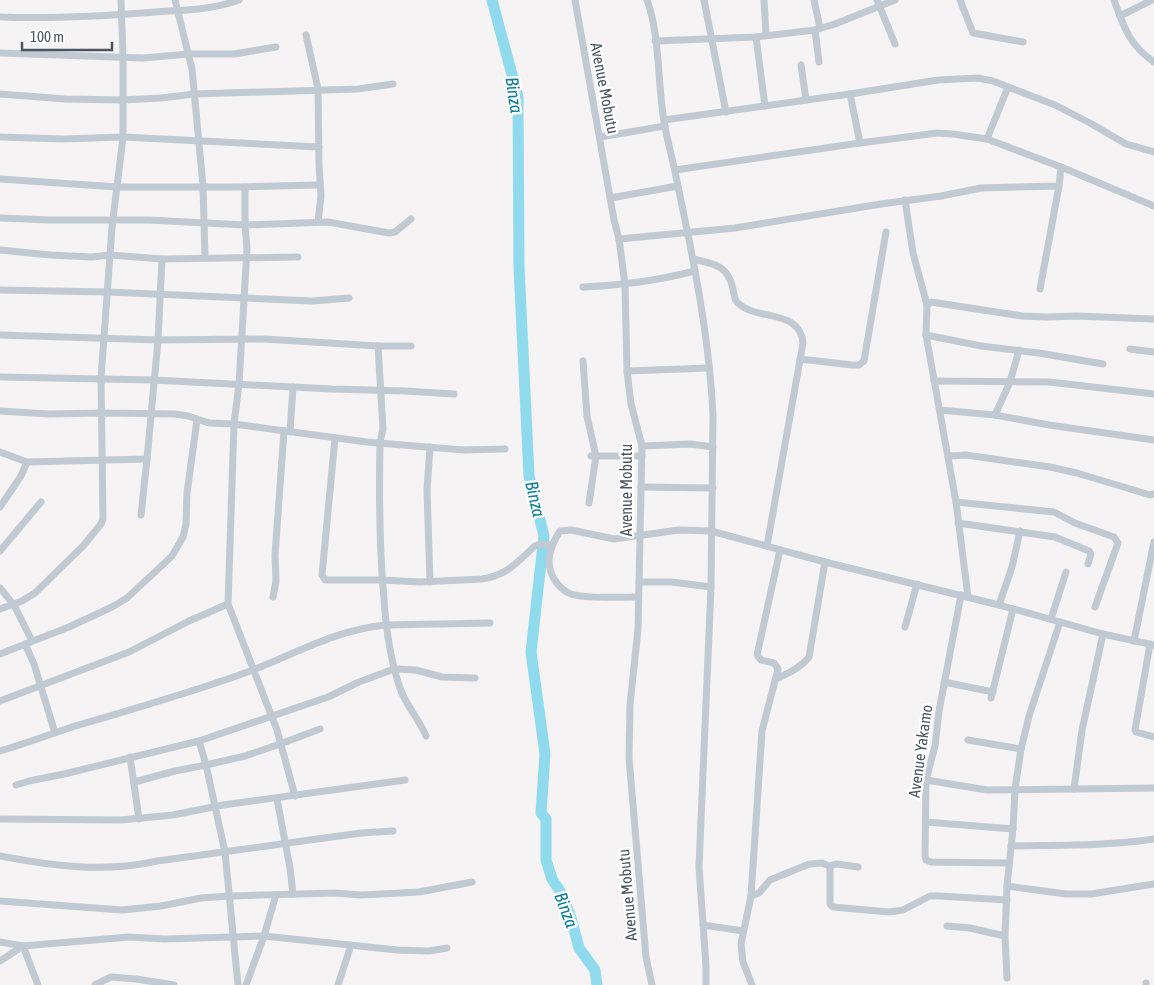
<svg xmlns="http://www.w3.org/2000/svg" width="1154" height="985" font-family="'Asap Condensed',sans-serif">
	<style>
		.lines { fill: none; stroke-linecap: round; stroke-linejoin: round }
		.river { stroke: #90daee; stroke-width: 11 }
		.minor { stroke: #c1cad2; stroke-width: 7 }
		.labels { text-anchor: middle; stroke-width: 5; stroke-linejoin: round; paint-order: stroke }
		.street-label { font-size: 16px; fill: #4a5661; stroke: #fff }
		.water-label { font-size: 18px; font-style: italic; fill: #0c7c9b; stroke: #fff }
	</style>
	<rect width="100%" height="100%" fill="#f5f3f3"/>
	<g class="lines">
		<!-- river -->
		<polyline class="river" points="492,0 518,97 519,267 529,476 544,536 531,652 545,754 541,813 546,819 546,860 552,879 562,894 571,918 579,948 595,970 597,985"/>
		<!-- minor -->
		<g class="minor">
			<polyline points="175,0 192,69 203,186 205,258"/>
			<polyline points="575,0 614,220 619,239 625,285 627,371 631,404 642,446 638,629 630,705 629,758 646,957 652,985"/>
			<path d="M 647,0 C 661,38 657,87 665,127 C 668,142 672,157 675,172 C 692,252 709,333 713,415 L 711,587 L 699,867 L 706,966 L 706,985"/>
			<polyline points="704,0 726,112"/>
			<polyline points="764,0 766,35"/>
			<polyline points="814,0 820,28"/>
			<polyline points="877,0 895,44"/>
			<polyline points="960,0 973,33 1023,42"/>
			<path d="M 1114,0 C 1124,27 1129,45 1154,62"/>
			<polyline points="1120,16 1152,0"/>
			<path d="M 0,17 C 52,19 104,16 156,12 C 184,10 212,10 239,0"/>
			<polyline points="815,30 819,62"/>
			<polyline points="306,35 318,89 319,165 321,196 318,222"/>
			<polyline points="756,37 765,106"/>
			<polyline points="655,41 756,37 815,30 835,24 895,0"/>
			<polyline points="0,53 143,58 189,54 234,54 276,47"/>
			<polyline points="801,65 806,100"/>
			<polyline points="0,94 65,99 122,100 161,98 194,94 358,89 393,84"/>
			<polyline points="850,94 860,143"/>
			<polyline points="664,120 850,94 938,80 978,78 993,81 1055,105 1090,123 1126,144 1154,152"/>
			<polyline points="0,137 63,139 123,137 319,147"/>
			<polyline points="600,137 665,126"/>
			<polyline points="987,139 1008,87"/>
			<polyline points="675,170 860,143 937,133 953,134 987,139 1061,167 1154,206"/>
			<polyline points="0,179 117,187 237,187 320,185"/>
			<polyline points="245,187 245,225 328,222 389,233 395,232 411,219"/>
			<polyline points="610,198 678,186"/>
			<polyline points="905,200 913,253 927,305"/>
			<polyline points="0,218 49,220 149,220 245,225 247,249 239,384 234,424 228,604 277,730 295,796"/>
			<polyline points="619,239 735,228 881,204 941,196 981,188 1059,186 1061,167"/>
			<polyline points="0,250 50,255 92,257 110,255 162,259 298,257"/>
			<path d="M 693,259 C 714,264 728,265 733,289 C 734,294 734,300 738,303 C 756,321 801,309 803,343 L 767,546"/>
			<path d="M 583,287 C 624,285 655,281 695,271"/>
			<polyline points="1040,289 1059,186"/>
			<polyline points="0,290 108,292 312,301 349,298"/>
			<polyline points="0,335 158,340 264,339 378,346 411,346"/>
			<polyline points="926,335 981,346 1039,353 1103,364"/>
			<path d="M 378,346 L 383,429 L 380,442 C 379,494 379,546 384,599 C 386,628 390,658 399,685 C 404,704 419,718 426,736"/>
			<polyline points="1130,349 1154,352"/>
			<polyline points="800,359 852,365 859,365 864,361 886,232"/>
			<polyline points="583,361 587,416 596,456 589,503"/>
			<polyline points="627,371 709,368"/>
			<polyline points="0,377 153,380 332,389 405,391 454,394"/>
			<polyline points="934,381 1049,382 1154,394"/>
			<polyline points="940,410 995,415 1049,425 1154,440"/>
			<polyline points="0,411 49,414 102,413 175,414 188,416 209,423 234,424 367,442 463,450 505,449"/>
			<polyline points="995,415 1010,382 1019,350"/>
			<polyline points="290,432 293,387"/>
			<path d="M 335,438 L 322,575 L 325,580 L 382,580 L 420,582 L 482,579 C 508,575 517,562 535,546 L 540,544 L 552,545"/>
			<polyline points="642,446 690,444 713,447"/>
			<polyline points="0,452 27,462 147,459 158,340 162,259"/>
			<polyline points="591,456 642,456"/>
			<polyline points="949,456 966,455 1050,467 1077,473 1150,495 1154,494"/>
			<polyline points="641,487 713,488"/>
			<polyline points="956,502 1054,512 1075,523 1114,537 1118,543 1095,607"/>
			<polyline points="0,507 21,476 27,462"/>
			<polyline points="141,515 147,459"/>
			<polyline points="958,523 1055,537 1089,551 1091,554 1088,564"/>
			<polyline points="0,551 41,502"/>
			<polyline points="430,582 427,490 430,447"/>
			<polyline points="639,582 672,582 711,587"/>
			<polyline points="0,588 14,605 32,641"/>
			<polyline points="961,595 939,711 935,746 926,780 925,856 926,860 931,862 1008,863"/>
			<polyline points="273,597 276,581 275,555 284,431"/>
			<path d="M 637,597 C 621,597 585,599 571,594 C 565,592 560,587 556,582 C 544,565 549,548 560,531 L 571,530 L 614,539 L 679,530 L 711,531 L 825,562 L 999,605 L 1103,634 L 1154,645"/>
			<polyline points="968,597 956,502 926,335 927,305 931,302 1022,316 1047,317 1076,316 1154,319"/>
			<polyline points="999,605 1012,567 1020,531"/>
			<polyline points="0,609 22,601 35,593 83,546 101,524 103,519 101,378 112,227 123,137 123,57 121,0"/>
			<polyline points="1051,619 1066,572"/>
			<polyline points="905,627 917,584"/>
			<polyline points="1134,641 1154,542"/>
			<polyline points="25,644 34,664 55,733"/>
			<polyline points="1150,644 1135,730 1136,732 1154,737"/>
			<polyline points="0,654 69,627 112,607 127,598 172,556 183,537 186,524 187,493 197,420"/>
			<path d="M 776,679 C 789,673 800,668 809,657 L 825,562"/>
			<polyline points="944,682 993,692"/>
			<polyline points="991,698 1013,609"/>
			<polyline points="0,701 129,652 189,621 228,604"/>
			<polyline points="968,740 1021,749"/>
			<polyline points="199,741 206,765 225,852 238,985"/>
			<path d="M 0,751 C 24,744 48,735 72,727 C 133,709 194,692 253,670 C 296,653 339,629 386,625 L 490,623"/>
			<polyline points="130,757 139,819"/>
			<polyline points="926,780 987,790 1154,788"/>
			<polyline points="134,782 175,771 206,765 245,756 280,744 320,729"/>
			<polyline points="16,785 29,781 64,774 199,741 328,697 359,682 394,669 416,670 442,677 475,678"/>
			<polyline points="1074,789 1082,730 1103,634"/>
			<polyline points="277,799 290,868 293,894"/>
			<polyline points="0,819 121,820 173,815 223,805 405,780"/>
			<polyline points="926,822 1013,829"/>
			<path d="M 1011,846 C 1059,845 1107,846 1154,839"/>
			<path d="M 0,856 C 51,866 106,873 157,861 L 361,833 L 393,831"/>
			<polyline points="830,866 830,904 833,907 889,912 903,910 930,896 939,896 1007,900"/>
			<polyline points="1007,886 1066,894 1091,894 1154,884"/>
			<polyline points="751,896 759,893 770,880 809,864 822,863 830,866 836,864 858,867"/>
			<polyline points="0,901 122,910 161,906 201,898 230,896 335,893 361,895 419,892 472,882"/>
			<polyline points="703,925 743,931"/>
			<polyline points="947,926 970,928 1005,936"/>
			<polyline points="0,942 23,946 129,937 165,939 264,936 397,950 429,951 447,948"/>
			<polyline points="0,961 23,946 38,985"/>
			<polyline points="1007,978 1005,936 1007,886 1013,829 1015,789 1021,749 1029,716 1060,622"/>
			<polyline points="1146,983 1146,985"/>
			<polyline points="95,985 111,977 136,979 174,985"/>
			<polyline points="246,985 264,936 276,895"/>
			<polyline points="338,985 351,945"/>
			<polyline points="752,985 743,962 741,944 751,896 762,731 778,669 774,663 761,660 757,655 780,550"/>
		</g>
	</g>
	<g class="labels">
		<!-- street labels -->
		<g class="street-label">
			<text transform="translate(605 88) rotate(79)" y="6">Avenue Mobutu</text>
			<text transform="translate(626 490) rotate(-90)" y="6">Avenue Mobutu</text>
			<text transform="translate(920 751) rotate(-82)" y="6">Avenue Yakamo</text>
			<text transform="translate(627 895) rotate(-95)" y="6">Avenue Mobutu</text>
		</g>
		<!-- water labels -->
		<g class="water-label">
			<text transform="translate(514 95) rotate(82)" y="6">Binza</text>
			<text transform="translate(535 499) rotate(77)" y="6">Binza</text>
			<text transform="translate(566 910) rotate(69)" y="6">Binza</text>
		</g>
	</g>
	<!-- scale -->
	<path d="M22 42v8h90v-8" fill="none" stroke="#4a5661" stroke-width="2.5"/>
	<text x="30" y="42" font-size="15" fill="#4a5661" stroke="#ffffff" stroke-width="4" paint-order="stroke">100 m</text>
</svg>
